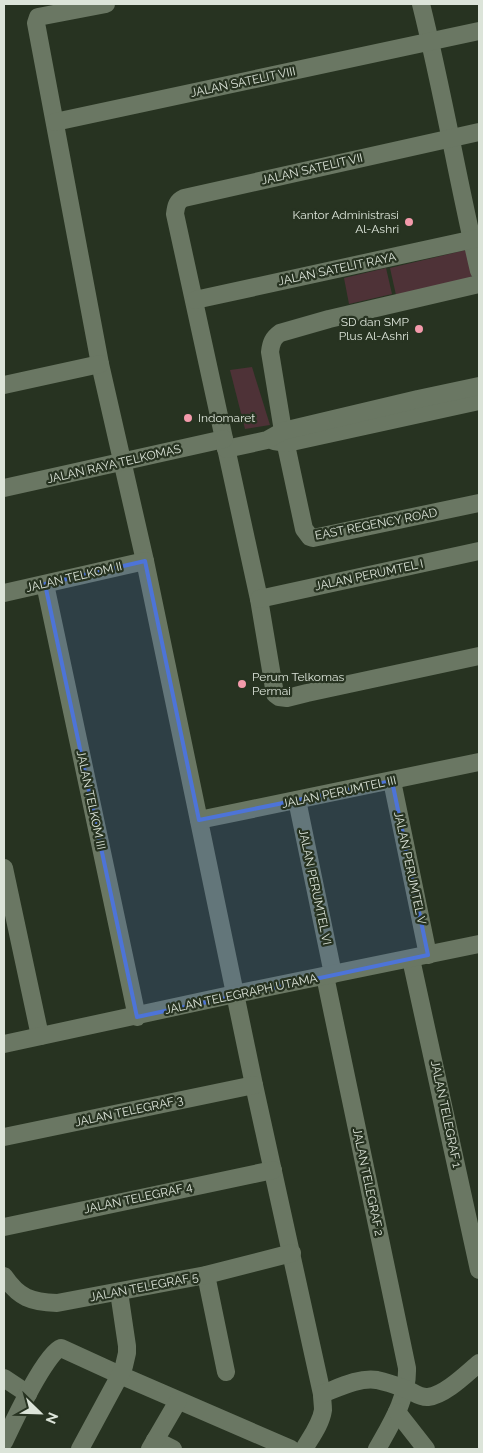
<svg xmlns="http://www.w3.org/2000/svg" width="483" height="1453" font-family="Raleway,sans-serif">
	<style>
		.pitch { fill: #4e3237 }
		.lines { fill: none; stroke-linecap: round; stroke-linejoin: round }
		.minor { stroke: #6a7763; stroke-width: 18 }
		.marked { fill: #4d74d8; fill-opacity: 0.2; stroke: #4d74d8; stroke-width: 4; stroke-linejoin: round }
		.poi-dot { fill: #f39aab; stroke: #273321; stroke-width: 2 }
		.labels { text-anchor: middle; stroke-width: 4.5; stroke-linejoin: round; paint-order: stroke }
		.street-label { font-size: 12px; fill: #dce4d9; stroke: #273321 }
		.poi-label { font-size: 12px; fill: #dce4d9; stroke: #273321; text-anchor: end }
	</style>
	<rect width="100%" height="100%" fill="#273321"/>
	<!-- pitch -->
	<g class="pitch">
		<polygon points="466,250 472,278 396,295 390,268"/>
		<polygon points="386,268 392,294 349,304 344,278"/>
		<polygon points="252,367 270,425 245,429 230,370"/>
	</g>
	<g class="lines">
		<!-- minor -->
		<g class="minor">
			<path d="M 106,4 L 38,17 L 36,23 L 100,364 L 145,561 L 254,1085 L 322,1394 C 322,1399 323,1405 323,1410 C 321,1424 311,1437 304,1449"/>
			<path d="M 421,4 C 443,92 458,182 479,271"/>
			<polyline points="55,122 479,31"/>
			<path d="M 479,132 L 184,198 C 177,201 176,206 175,214 L 259,599 L 275,694 L 279,697 L 287,698 L 307,693 L 479,656"/>
			<path d="M 479,284 L 329,319 L 280,333 C 273,338 271,343 270,352 L 283,431 L 304,529 L 310,537 L 313,538 L 479,503"/>
			<polyline points="195,300 479,238"/>
			<polyline points="4,385 100,364"/>
			<polyline points="274,441 287,443 479,401"/>
			<polyline points="226,449 267,440 283,431 418,399 479,386"/>
			<polyline points="4,488 224,439"/>
			<polyline points="45,584 137,1017"/>
			<polyline points="4,593 145,561"/>
			<polyline points="259,599 479,551"/>
			<polyline points="392,781 428,955"/>
			<polyline points="297,800 333,974"/>
			<polyline points="199,820 479,762"/>
			<polyline points="4,868 40,1036"/>
			<polyline points="411,959 479,1270"/>
			<path d="M 325,976 L 407,1368 C 408,1398 391,1424 377,1449"/>
			<polyline points="4,1044 235,994 479,944"/>
			<polyline points="4,1137 254,1085"/>
			<polyline points="4,1227 273,1170"/>
			<polyline points="206,1275 226,1372"/>
			<path d="M 4,1276 C 19,1298 31,1302 57,1303 L 206,1275 L 292,1253"/>
			<polyline points="4,1378 28,1394"/>
			<path d="M 322,1394 C 338,1388 359,1377 377,1380 C 386,1382 395,1385 403,1388 C 411,1390 419,1398 428,1397 C 445,1395 466,1374 479,1363"/>
			<polyline points="397,1412 426,1449"/>
			<polyline points="155,1440 173,1449"/>
			<path d="M 4,1442 C 12,1425 46,1352 61,1348 L 120,1375 L 291,1449"/>
			<polyline points="80,1449 120,1375 124,1366 127,1353 127,1346 119,1292"/>
			<polyline points="150,1449 178,1401"/>
		</g>
	</g>
	<!-- marked area -->
	<path class="marked" d="M 145,561 L 199,820 L 392,781 L 428,955 L 137,1017 L 45,584 Z"/>
	<!-- markers -->
	<g class="poi-dot">
		<circle cx="409" cy="222" r="5"/>
		<circle cx="419" cy="329" r="5"/>
		<circle cx="188" cy="418" r="5"/>
		<circle cx="242" cy="684" r="5"/>
	</g>
	<g class="labels">
		<!-- street labels -->
		<g class="street-label">
			<text transform="translate(243 82) rotate(-12)" y="4">JALAN SATELIT VIII</text>
			<text transform="translate(312 169) rotate(-13)" y="4">JALAN SATELIT VII</text>
			<text transform="translate(337 269) rotate(-12)" y="4">JALAN SATELIT RAYA</text>
			<text transform="translate(114 464) rotate(-13)" y="4">JALAN RAYA TELKOMAS</text>
			<text transform="translate(376 524) rotate(-11)" y="4">EAST REGENCY ROAD</text>
			<text transform="translate(369 575) rotate(-12)" y="4">JALAN PERUMTEL I</text>
			<text transform="translate(74 577) rotate(-13)" y="4">JALAN TELKOM II</text>
			<text transform="translate(339 792) rotate(-12)" y="4">JALAN PERUMTEL III</text>
			<text transform="translate(91 800) rotate(78)" y="4">JALAN TELKOM III</text>
			<text transform="translate(410 868) rotate(78)" y="4">JALAN PERUMTEL V</text>
			<text transform="translate(315 887) rotate(78)" y="4">JALAN PERUMTEL VI</text>
			<text transform="translate(241 994) rotate(-12)" y="4">JALAN TELEGRAPH UTAMA</text>
			<text transform="translate(129 1111) rotate(-12)" y="4">JALAN TELEGRAF 3</text>
			<text transform="translate(446 1114) rotate(78)" y="4">JALAN TELEGRAF 1</text>
			<text transform="translate(368 1182) rotate(78)" y="4">JALAN TELEGRAF 2</text>
			<text transform="translate(138 1198) rotate(-12)" y="4">JALAN TELEGRAF 4</text>
			<text transform="translate(144 1287) rotate(-11)" y="4">JALAN TELEGRAF 5</text>
		</g>
		<!-- poi labels -->
		<g class="poi-label">
			<text x="399" y="219">Kantor Administrasi<tspan x="399" dy="14">Al-Ashri</tspan></text>
			<text x="409" y="326">SD dan SMP<tspan x="409" dy="14">Plus Al-Ashri</tspan></text>
			<text x="198" y="422" text-anchor="start">Indomaret</text>
			<text x="252" y="681" text-anchor="start">Perum Telkomas<tspan x="252" dy="14">Permai</tspan></text>
		</g>
	</g>
	<!-- border -->
	<rect width="483" height="1453" fill="none" stroke="#dce4d9" stroke-width="10"/>
	<!-- north arrow -->
	<g transform="translate(40 1413) rotate(113)" stroke="#273321" stroke-width="4" paint-order="stroke">
	<path d="M0-4L9 19L0 12L-9 19Z" fill="#dce4d9"/>
	<text y="-8" font-size="14" font-weight="bold" text-anchor="middle" fill="#dce4d9">N</text>
	</g>
</svg>
